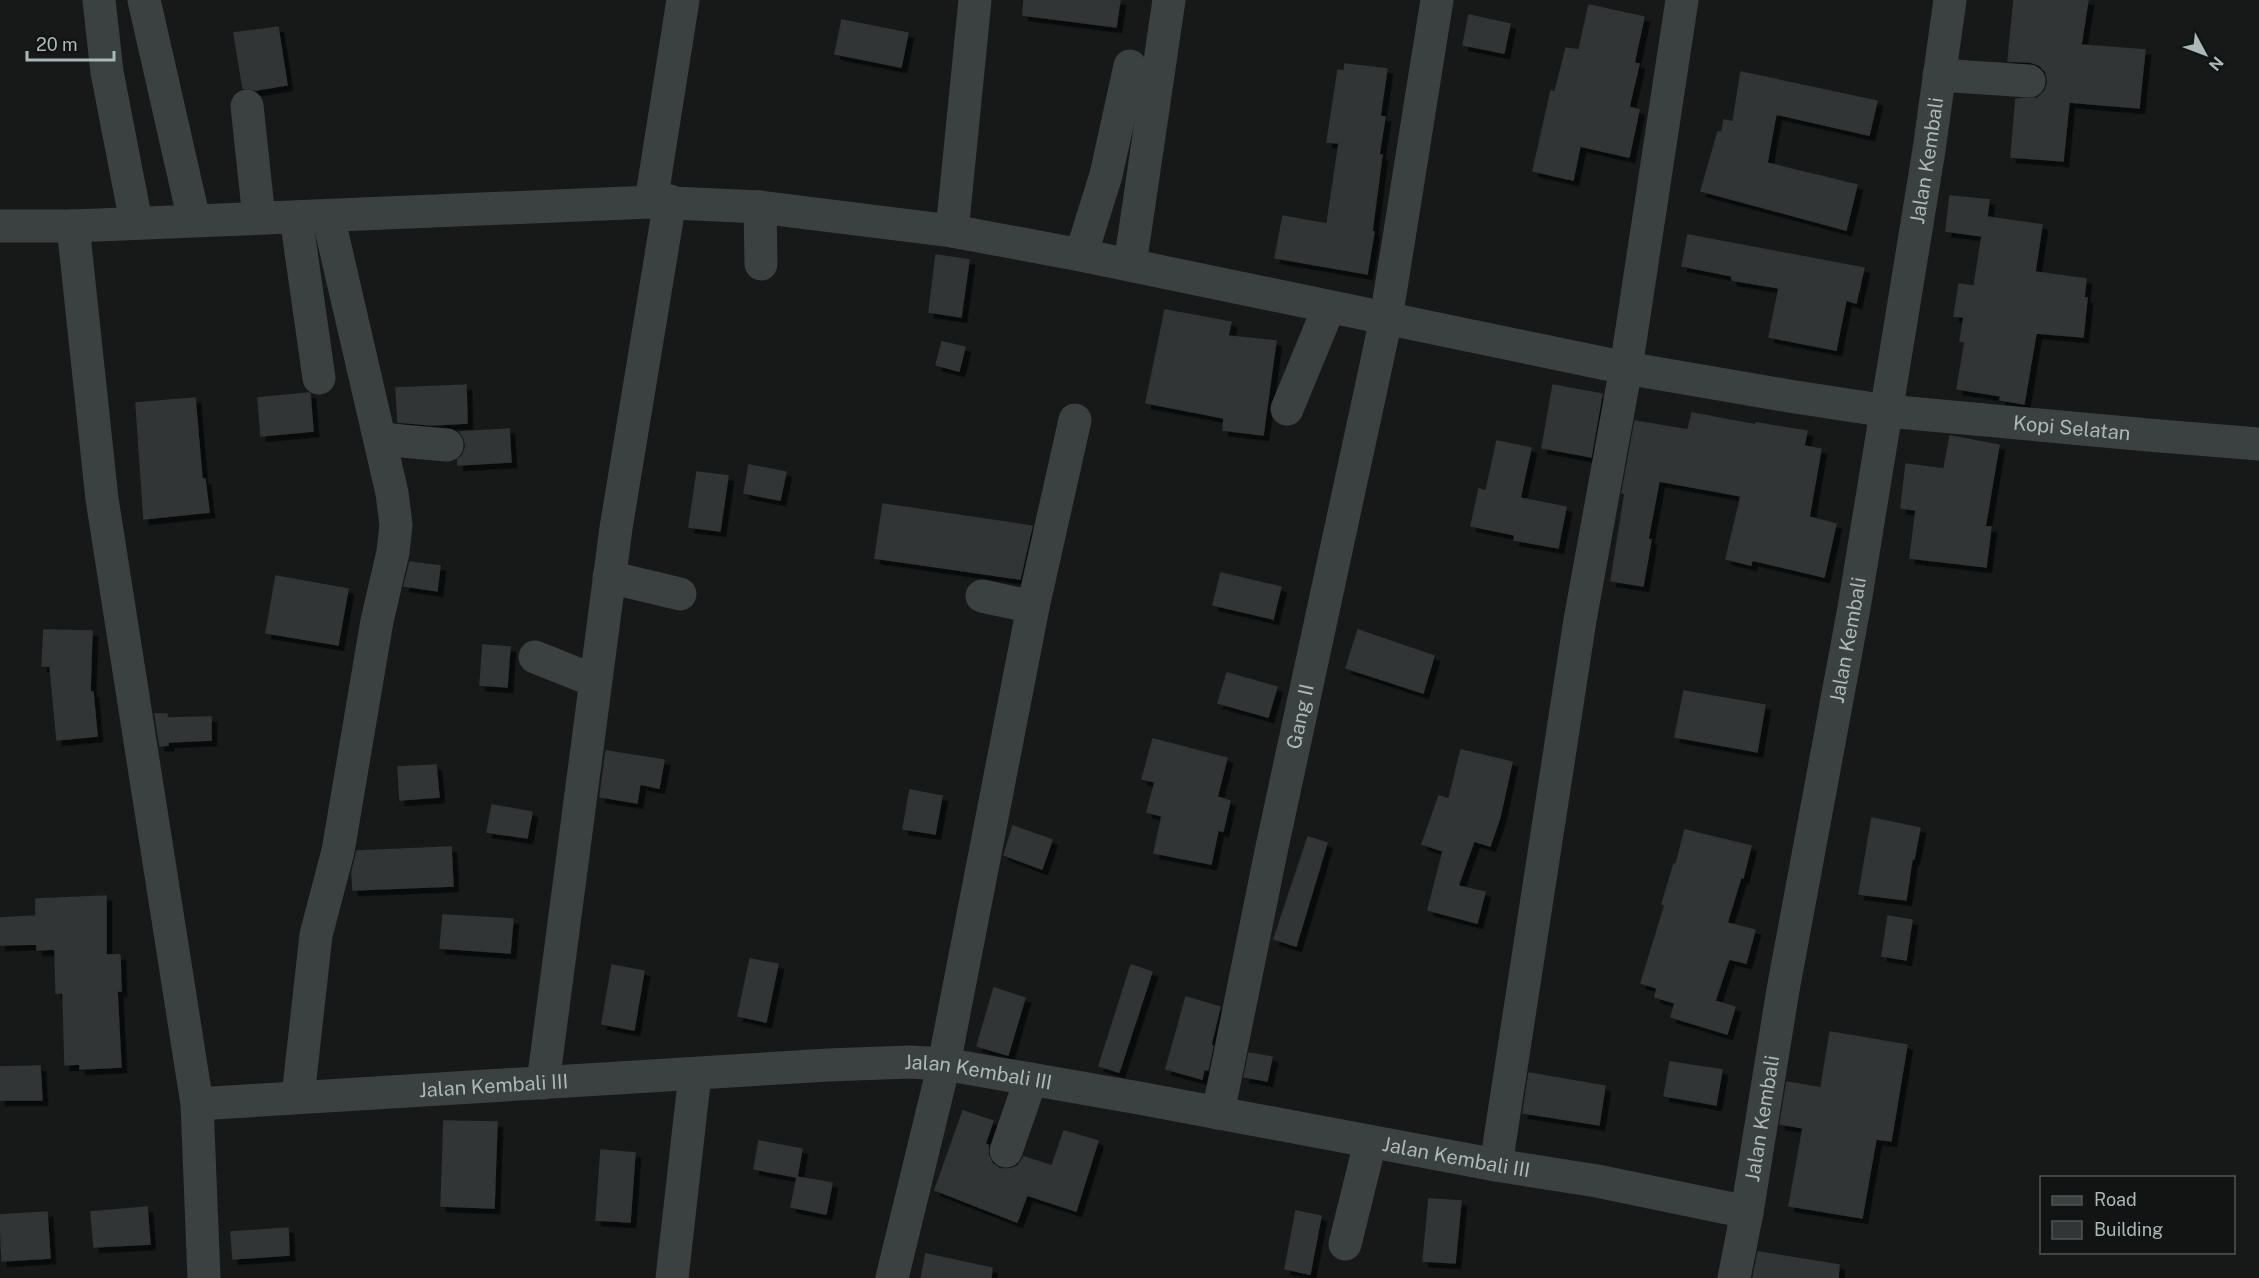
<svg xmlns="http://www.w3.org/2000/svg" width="2259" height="1278" font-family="'Public Sans',sans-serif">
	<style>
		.building { fill: #323535; stroke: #313435; stroke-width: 1.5; filter: url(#shadow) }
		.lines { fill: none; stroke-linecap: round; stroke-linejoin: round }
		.minor { stroke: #3b4040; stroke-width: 33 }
		.labels { text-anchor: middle; stroke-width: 5; stroke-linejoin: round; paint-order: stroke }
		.street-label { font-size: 20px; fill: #aab8b7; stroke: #121414 }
	</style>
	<defs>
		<filter id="shadow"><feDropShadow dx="5.5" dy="5.5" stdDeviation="0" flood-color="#0009"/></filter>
	</defs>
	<rect width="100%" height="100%" fill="#171919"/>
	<!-- building -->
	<g class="building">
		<polygon points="1024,0 1120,0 1116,27 1023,15"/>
		<polygon points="2014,0 2088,0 2081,45 2145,50 2139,108 2069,102 2063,161 2011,157 2016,99 2038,98 2045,91 2048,82 2046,72 2039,65 2030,62 2008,61"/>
		<polygon points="1589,5 1644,17 1634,63 1639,64 1629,107 1639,110 1629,157 1580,146 1573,180 1533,171 1551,91 1555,92 1566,48 1579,50"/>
		<polygon points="1469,15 1510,24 1504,53 1463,45"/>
		<polygon points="842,20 908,33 901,67 835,54"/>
		<polygon points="278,27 287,85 256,90 243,88 234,33"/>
		<polygon points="1345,64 1387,69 1380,116 1385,117 1379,155 1382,155 1372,231 1374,232 1367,274 1275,258 1283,216 1327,224 1339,143 1327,142 1338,70 1344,71"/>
		<polygon points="1741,72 1877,101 1869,135 1776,114 1767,163 1857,185 1846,230 1701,191 1718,132 1722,132 1724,120 1733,122"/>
		<polygon points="1950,196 1989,200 1987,217 2042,225 2035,272 2086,279 2084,298 2087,298 2083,337 2036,333 2024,404 2000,400 2001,396 1957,389 1965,342 1960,341 1964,317 1954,316 1959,284 1974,286 1982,236 1946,231"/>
		<polygon points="1688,235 1864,268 1856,303 1846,300 1836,350 1769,337 1779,288 1732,280 1732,276 1682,266"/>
		<polygon points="936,255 969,260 961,317 929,312"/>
		<polygon points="1165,310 1231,322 1228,336 1276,341 1263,435 1223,430 1224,418 1146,403"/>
		<polygon points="942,342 965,347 959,371 936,365"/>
		<polygon points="466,385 467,423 432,425 398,422 396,388"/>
		<polygon points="1553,385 1602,394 1591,457 1542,448"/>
		<polygon points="309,393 310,394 313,431 261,436 258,398"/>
		<polygon points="195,398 202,479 205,479 209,512 144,519 136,403"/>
		<polygon points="1692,413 1756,425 1756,423 1807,431 1804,446 1821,449 1809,517 1836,524 1824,577 1752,560 1751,565 1726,559 1741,496 1659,481 1648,539 1651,540 1643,586 1611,581 1625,493 1622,493 1635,421 1688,430"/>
		<polygon points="509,429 511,462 458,465 458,459 463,455 466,446 464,438 460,432"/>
		<polygon points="1950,436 1999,445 1985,527 1991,527 1986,567 1910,558 1916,510 1901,508 1906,464 1944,469"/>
		<polygon points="1497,441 1531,448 1520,498 1566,507 1558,548 1514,540 1515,535 1471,526 1479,489 1486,491"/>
		<polygon points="749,465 786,472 780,500 744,493"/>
		<polygon points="697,472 728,476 720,531 689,527"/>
		<polygon points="883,504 1032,526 1020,579 875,558"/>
		<polygon points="410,562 440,566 437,591 404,586"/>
		<polygon points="1221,573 1281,587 1273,619 1213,605"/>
		<polygon points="276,576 348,589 338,645 266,633"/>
		<polygon points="44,630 92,631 90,692 93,692 97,736 57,740 50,666 42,666"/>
		<polygon points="1358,630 1434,656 1423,693 1346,668"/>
		<polygon points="483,645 510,647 507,687 480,685"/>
		<polygon points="1227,673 1277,687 1268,717 1218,703"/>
		<polygon points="1684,691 1765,705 1757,752 1675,737"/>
		<polygon points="155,714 167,714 167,718 211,717 211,740 168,742 168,745 160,746"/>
		<polygon points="1153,739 1227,758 1217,797 1230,801 1223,831 1218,830 1211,864 1154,853 1162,816 1147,812 1155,782 1142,779"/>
		<polygon points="1461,750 1512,762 1500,817 1490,846 1474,841 1458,886 1485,892 1477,923 1428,910 1443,851 1422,844 1439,796 1449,799"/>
		<polygon points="606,751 664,760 659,788 640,784 637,803 600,797"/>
		<polygon points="436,765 439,797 400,800 398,767"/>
		<polygon points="910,790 942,796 935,834 903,829"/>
		<polygon points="492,805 532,812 527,838 487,832"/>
		<polygon points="1872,818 1920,828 1914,859 1912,859 1906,900 1859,894"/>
		<polygon points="1013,826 1052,840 1042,869 1004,855"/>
		<polygon points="1685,830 1751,846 1743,878 1741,877 1727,923 1755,930 1746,963 1729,959 1715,1001 1735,1007 1727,1034 1671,1017 1675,1003 1655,997 1657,988 1641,983 1665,905 1662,904 1674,864 1676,865"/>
		<polygon points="1308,837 1327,843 1296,946 1274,939"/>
		<polygon points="451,847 453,886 353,890 352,872 357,851"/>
		<polygon points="106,896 106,955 120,955 121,991 117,991 121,1067 80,1069 80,1064 65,1065 63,993 56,993 55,949 37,950 37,944 0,945 0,918 36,916 36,899"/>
		<polygon points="443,915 513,919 510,953 440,948"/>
		<polygon points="1888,916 1912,920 1906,960 1882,956"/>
		<polygon points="750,959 778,964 766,1022 738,1016"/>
		<polygon points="612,965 644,971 634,1030 602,1024"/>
		<polygon points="1131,965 1152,972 1119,1072 1099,1066"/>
		<polygon points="994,988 1025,998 1008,1055 977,1046"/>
		<polygon points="1186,997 1220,1007 1211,1045 1213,1046 1208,1070 1204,1069 1202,1079 1166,1069"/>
		<polygon points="1830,1032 1907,1045 1891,1141 1876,1139 1862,1218 1789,1206 1803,1128 1780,1124 1787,1082 1821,1088"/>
		<polygon points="1249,1053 1272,1057 1267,1081 1244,1077"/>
		<polygon points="1670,1062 1722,1070 1716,1105 1664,1096"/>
		<polygon points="40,1066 42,1100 0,1100 0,1067"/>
		<polygon points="1529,1073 1605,1086 1599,1125 1523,1113"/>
		<polygon points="963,1111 993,1121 985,1144 988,1145 988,1154 992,1163 1000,1169 1010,1169 1018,1166 1024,1157 1052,1166 1064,1131 1098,1141 1076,1211 1027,1195 1017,1222 935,1190"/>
		<polygon points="444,1121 497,1122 494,1208 441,1206"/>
		<polygon points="759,1141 802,1149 797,1177 754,1169"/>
		<polygon points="601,1150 635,1153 630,1222 596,1220"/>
		<polygon points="797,1177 832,1183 826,1214 791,1207"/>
		<polygon points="1429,1199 1461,1201 1455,1263 1423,1261"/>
		<polygon points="147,1207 150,1244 94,1247 91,1212"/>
		<polygon points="1296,1211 1321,1216 1310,1274 1285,1269"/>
		<polygon points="47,1212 50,1258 2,1261 0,1215"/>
		<polygon points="288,1228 289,1255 233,1259 231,1232"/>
		<polygon points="1758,1252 1839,1265 1838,1278 1753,1278"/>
		<polygon points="926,1254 992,1268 991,1278 921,1278"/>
	</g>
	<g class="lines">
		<!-- minor -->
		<g class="minor">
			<polyline points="99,0 107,72 136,222"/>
			<polyline points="144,0 194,220"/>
			<polyline points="1939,75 2029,81"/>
			<polyline points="247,106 259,218"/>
			<polyline points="651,202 683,0"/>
			<polyline points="760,207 761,264"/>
			<polyline points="296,217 319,378"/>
			<path id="s1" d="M 0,226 L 73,226 L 651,202 L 760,207 L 952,231 L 1081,255 L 1626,368 L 1789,396 L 1887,411 L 2148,435 L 2259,444"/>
			<polyline points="73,226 102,499 197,1104 204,1278"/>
			<polyline points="952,231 975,0"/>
			<polyline points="1081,255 1106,175 1130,66"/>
			<polyline points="1130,265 1169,0"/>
			<polyline points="1287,409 1329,307"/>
			<polyline points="380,439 447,445"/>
			<polyline points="609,577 680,594"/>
			<polyline points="982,596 1033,607"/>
			<polyline points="535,657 595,681"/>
			<polyline points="543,1083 616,528 670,201"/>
			<polyline points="298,1097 316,935 338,851 377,621 393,552 396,525 392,493 328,216"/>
			<path id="s2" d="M 197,1104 L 828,1065 L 910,1062 L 944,1064 L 1139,1098 L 1496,1165 L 1597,1181 L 1747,1212"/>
			<path id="s3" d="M 1218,1113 L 1272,847 L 1386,319 L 1437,0"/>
			<polyline points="1006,1151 1031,1079"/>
			<polyline points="1496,1165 1580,620 1626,368 1682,0"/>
			<polyline points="1345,1244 1370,1143"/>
			<polyline points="672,1278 695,1074"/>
			<polyline points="892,1278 944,1064 1033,607 1075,420"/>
			<path id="s4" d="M 1734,1278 L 1747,1212 L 1783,990 L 1854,608 L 1929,150 L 1950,0"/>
		</g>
	</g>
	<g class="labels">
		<!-- street labels -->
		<g class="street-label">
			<text dy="7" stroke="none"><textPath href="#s4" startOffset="1134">Jalan Kembali</textPath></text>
			<text dy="7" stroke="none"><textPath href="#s1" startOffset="2092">Kopi Selatan</textPath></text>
			<text dy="7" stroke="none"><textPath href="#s4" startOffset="648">Jalan Kembali</textPath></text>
			<text dy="7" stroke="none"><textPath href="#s3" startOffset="405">Gang II</textPath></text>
			<text dy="7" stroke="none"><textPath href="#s2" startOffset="783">Jalan Kembali III</textPath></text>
			<text dy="7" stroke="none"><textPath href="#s2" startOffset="297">Jalan Kembali III</textPath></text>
			<text dy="7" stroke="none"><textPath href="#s4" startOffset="162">Jalan Kembali</textPath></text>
			<text dy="7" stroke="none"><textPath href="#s2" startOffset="1269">Jalan Kembali III</textPath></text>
		</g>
	</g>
	<!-- legend -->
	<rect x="2040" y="1176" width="195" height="78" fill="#121414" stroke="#4f5655" stroke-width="1.5"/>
	<rect x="2052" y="1196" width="30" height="9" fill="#3b4040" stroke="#4f5655" stroke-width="1.5"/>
	<text x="2094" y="1206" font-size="18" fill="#aab8b7">Road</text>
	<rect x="2052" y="1221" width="30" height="18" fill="#323535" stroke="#4f5655" stroke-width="1.5"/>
	<text x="2094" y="1236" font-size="18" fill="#aab8b7">Building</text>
	<!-- north arrow -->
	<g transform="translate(2205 54) rotate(131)" stroke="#121414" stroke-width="4.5" paint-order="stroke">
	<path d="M0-4.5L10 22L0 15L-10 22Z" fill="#aab8b7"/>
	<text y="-9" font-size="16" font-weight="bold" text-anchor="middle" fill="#aab8b7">N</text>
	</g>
	<!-- scale -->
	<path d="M27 51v9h87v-9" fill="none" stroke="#aab8b7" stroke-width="3"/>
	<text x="36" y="51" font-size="18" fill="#aab8b7" stroke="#121414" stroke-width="4.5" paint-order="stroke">20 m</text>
</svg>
